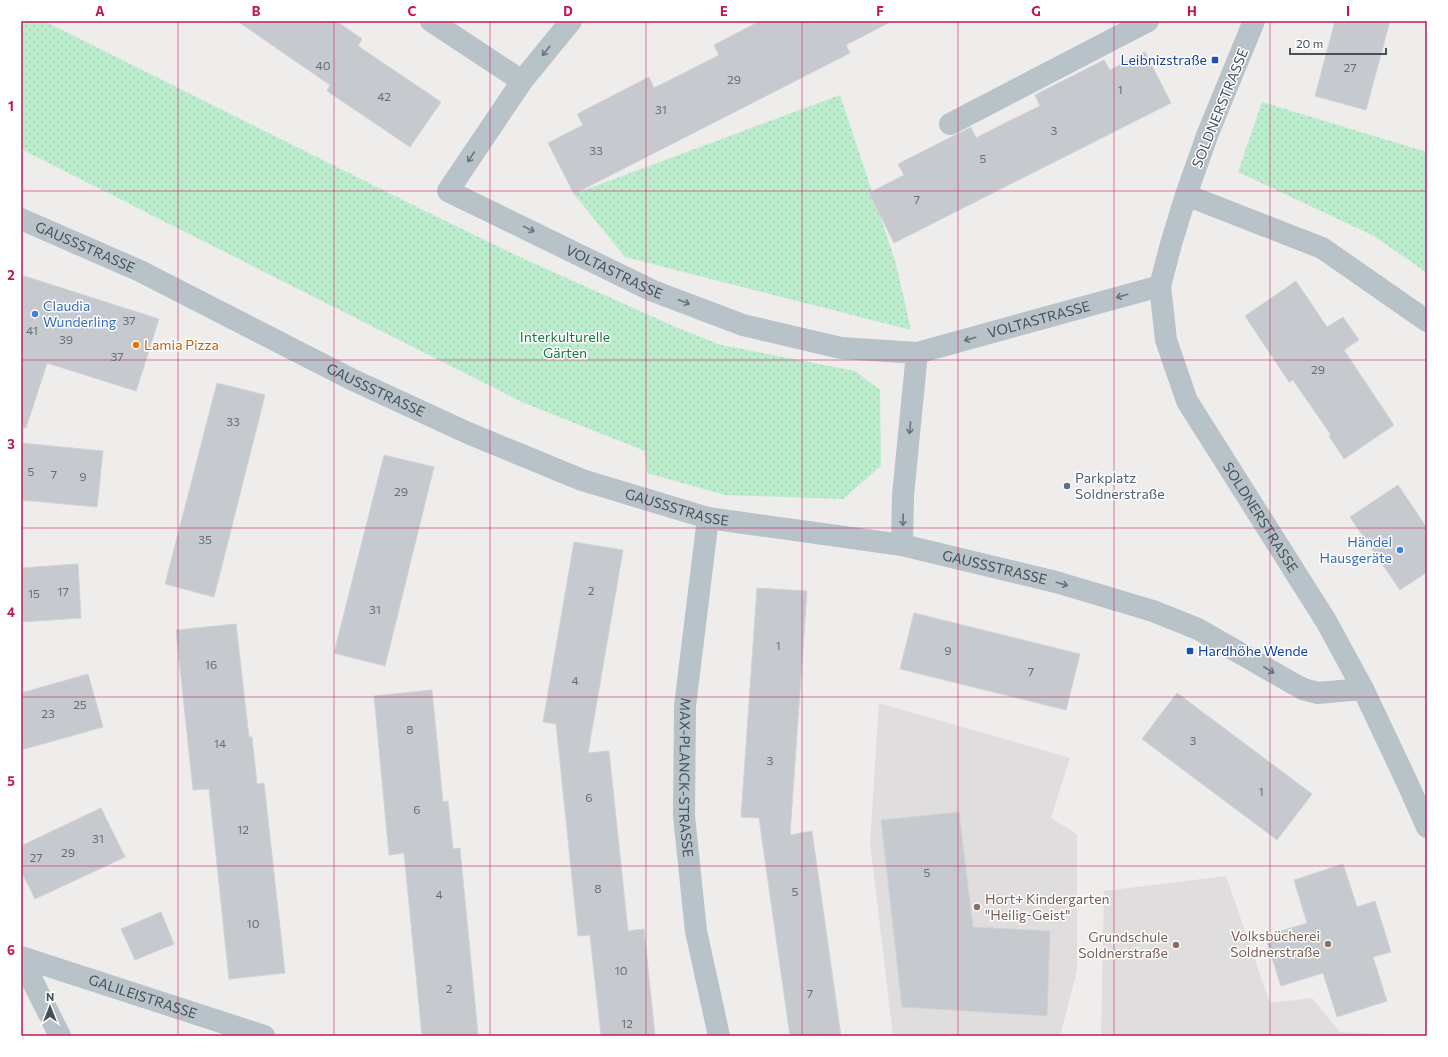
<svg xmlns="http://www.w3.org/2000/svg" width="1448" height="1057" font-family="Commissioner,sans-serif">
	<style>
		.education { fill: #e0ddde }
		.green { fill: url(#green-dots) }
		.building { fill: #c6cacf; stroke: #d0d3d8 }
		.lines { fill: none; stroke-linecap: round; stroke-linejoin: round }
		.minor { stroke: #b8c2c9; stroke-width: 22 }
		.oneway { stroke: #68737b }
		.grid { fill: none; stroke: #c2185b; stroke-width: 1; stroke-opacity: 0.55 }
		.transit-dot { fill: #1a4fb4; stroke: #fff; stroke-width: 1.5 }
		.shop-dot { fill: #3f7fe0; stroke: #fff; stroke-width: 1.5 }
		.food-dot { fill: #e8710a; stroke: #fff; stroke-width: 1.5 }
		.service-dot { fill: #5c6f8a; stroke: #fff; stroke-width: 1.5 }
		.education-dot { fill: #8d6e63; stroke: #fff; stroke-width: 1.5 }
		.labels { text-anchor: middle; stroke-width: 3; stroke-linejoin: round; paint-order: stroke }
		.number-label { font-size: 12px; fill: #656f76 }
		.transit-label { font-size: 14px; fill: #164399; stroke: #fff; text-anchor: end }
		.street-label { font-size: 14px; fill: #455159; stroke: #fff }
		.shop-label { font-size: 14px; fill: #366cbe; stroke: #fff; text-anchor: start }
		.park-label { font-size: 14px; fill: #197743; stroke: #fff }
		.food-label { font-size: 14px; fill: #c56008; stroke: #fff; text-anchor: start }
		.service-label { font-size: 14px; fill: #4e5e75; stroke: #fff; text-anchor: start }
		.education-label { font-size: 14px; fill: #785e54; stroke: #fff; text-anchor: end }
		.neatline { fill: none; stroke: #c2185b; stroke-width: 1.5 }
		.grid-label { font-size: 13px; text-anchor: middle; font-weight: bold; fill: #c2185b }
	</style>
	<defs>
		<pattern id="green-dots" width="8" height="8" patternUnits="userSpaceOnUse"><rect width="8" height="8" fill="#bbeccb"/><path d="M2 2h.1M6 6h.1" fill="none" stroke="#a2ccb1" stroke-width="1.8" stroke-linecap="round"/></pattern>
	</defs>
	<rect width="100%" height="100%" fill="#efecec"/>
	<!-- education -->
	<g class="education">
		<polygon points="879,703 1070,758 1051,818 1077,834 1077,971 1060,1036 893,1036 870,842"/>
		<polygon points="1226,876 1270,1003 1312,998 1340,1032 1427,1036 1101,1036 1104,891"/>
	</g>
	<!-- green -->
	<g class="green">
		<polygon points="21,21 44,21 429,213 524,259 678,328 721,345 855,371 880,390 881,466 843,499 725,495 647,473 645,451 524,403 21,149"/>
		<polygon points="840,95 896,264 911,330 625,257 574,194"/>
		<polygon points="1262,102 1427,152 1427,273 1374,236 1238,172"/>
	</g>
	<!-- building -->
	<g class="building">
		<polygon points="237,21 336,21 362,39 358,46 441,102 410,147 327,91 330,85"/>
		<polygon points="760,21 892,21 846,45 850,53 574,194 548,143 583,125 577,114 649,77 654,88 686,72 719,55 714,45"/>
		<polygon points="1335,21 1390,21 1366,110 1315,96"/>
		<polygon points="1145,52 1171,103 894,243 869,193 904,175 898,164 971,127 976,138 1007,122 1040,106 1035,95 1104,60 1110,70"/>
		<polygon points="21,275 159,319 136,391 47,363 26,428 21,427"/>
		<polygon points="1296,281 1327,327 1343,317 1359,340 1344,350 1394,425 1344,459 1329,436 1331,435 1293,380 1289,382 1245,316"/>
		<polygon points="217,383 265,395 214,597 165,584"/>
		<polygon points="21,443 103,451 97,507 21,500"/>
		<polygon points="384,455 434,467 385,666 334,653"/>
		<polygon points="1398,485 1427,528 1427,572 1400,590 1350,517"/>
		<polygon points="574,542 623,550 588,753 609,751 628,931 644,929 655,1036 601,1036 590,935 578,936 556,724 543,722"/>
		<polygon points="78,564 81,618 21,622 21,568"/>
		<polygon points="757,588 807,591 790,835 812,831 841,1036 790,1036 759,818 741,817"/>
		<polygon points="914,613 1080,654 1066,710 900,669"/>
		<polygon points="236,624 249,737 252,737 257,784 264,783 285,973 229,979 209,789 193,790 176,630"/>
		<polygon points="88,674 103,727 21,750 21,693"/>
		<polygon points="432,690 443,802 448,801 453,849 460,848 478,1034 453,1036 422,1036 404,853 389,855 374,696"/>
		<polygon points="1177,693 1312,794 1277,840 1142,739"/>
		<polygon points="101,808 125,857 35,899 21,871 21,846"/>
		<polygon points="959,812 973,927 1050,931 1047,1016 902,1007 881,820"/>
		<polygon points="1343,864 1357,907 1375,901 1391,952 1373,957 1387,1001 1337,1017 1323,973 1281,986 1265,936 1307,923 1294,880"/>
		<polygon points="161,912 174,944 135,960 121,929"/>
	</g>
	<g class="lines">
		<!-- minor -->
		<g class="minor">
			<polyline points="431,21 522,81"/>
			<path id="s1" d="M 571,21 L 522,81 L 448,191 L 653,291 L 743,325 L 841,348 L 917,353"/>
			<path id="s2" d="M 1254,21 L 1208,133 L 1186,195 L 1171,244 L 1160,286 L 1166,340 L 1187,401 L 1326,621 L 1363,689 L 1406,780 L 1427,827"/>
			<polyline points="950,124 1148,21"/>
			<polyline points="1186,195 1322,248 1427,321"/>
			<path id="s3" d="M 21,219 L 140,271 L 353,380 L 468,433 L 582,480 L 708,518 L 902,545 L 1056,582 L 1153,611 L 1198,629 L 1292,683 L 1303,689 L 1318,693 L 1363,689"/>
			<path id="s4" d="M 708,518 L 685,706 L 684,816 L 696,931 L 719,1036"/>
			<path id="s5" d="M 902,545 L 903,495 L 917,353 L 1160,286"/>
			<path id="s6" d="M 21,957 L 264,1036"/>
			<polyline points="21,958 60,1036"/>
		</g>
	</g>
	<!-- one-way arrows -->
	<defs><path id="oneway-shaft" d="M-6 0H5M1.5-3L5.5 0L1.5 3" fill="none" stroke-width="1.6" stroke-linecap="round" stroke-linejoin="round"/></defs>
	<g class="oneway">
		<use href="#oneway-shaft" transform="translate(546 51) rotate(129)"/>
		<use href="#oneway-shaft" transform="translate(471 157) rotate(124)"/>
		<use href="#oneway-shaft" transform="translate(529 229) rotate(26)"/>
		<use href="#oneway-shaft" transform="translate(1122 296) rotate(164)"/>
		<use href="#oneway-shaft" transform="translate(684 302) rotate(21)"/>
		<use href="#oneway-shaft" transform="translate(970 339) rotate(164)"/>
		<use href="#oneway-shaft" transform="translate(910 428) rotate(95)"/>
		<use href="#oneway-shaft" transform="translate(903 520) rotate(92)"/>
		<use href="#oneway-shaft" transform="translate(1062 584) rotate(16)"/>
		<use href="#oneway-shaft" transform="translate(1269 670) rotate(31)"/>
	</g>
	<!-- grid -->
	<path class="grid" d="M 178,21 L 178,1036M 334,21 L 334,1036M 490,21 L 490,1036M 646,21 L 646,1036M 802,21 L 802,1036M 958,21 L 958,1036M 1114,21 L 1114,1036M 1270,21 L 1270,1036M 21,191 L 1427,191M 21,360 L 1427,360M 21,528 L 1427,528M 21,697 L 1427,697M 21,866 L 1427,866"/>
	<!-- markers -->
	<g class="transit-dot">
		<rect x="1211" y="56" width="8" height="8" rx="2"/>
		<rect x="1186" y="647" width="8" height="8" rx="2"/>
	</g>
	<g class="shop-dot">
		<circle cx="35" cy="314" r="4"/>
		<circle cx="1400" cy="550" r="4"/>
	</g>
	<circle class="food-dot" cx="136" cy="345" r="4"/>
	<circle class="service-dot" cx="1067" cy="486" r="4"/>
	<g class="education-dot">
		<circle cx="977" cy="907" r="4"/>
		<circle cx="1328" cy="944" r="4"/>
		<circle cx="1176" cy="945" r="4"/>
	</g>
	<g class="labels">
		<!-- number labels -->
		<g class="number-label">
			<text x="323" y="70">40</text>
			<text x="1350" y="72">27</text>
			<text x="734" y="84">29</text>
			<text x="1120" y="94">1</text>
			<text x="384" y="101">42</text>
			<text x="661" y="114">31</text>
			<text x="1054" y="135">3</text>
			<text x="596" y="155">33</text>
			<text x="983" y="163">5</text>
			<text x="917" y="204">7</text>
			<text x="129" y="325">37</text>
			<text x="32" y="335">41</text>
			<text x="66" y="344">39</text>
			<text x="117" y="361">37</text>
			<text x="1318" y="374">29</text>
			<text x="233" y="426">33</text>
			<text x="31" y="476">5</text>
			<text x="54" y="479">7</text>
			<text x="83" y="481">9</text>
			<text x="401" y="496">29</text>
			<text x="205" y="544">35</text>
			<text x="591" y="595">2</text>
			<text x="63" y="596">17</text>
			<text x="34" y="598">15</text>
			<text x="375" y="614">31</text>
			<text x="778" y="650">1</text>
			<text x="948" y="655">9</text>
			<text x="211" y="669">16</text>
			<text x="1031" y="676">7</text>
			<text x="575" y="685">4</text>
			<text x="80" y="709">25</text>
			<text x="48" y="718">23</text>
			<text x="410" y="734">8</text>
			<text x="1193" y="745">3</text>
			<text x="220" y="748">14</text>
			<text x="770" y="765">3</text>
			<text x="1261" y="796">1</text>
			<text x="589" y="802">6</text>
			<text x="417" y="814">6</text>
			<text x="243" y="834">12</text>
			<text x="98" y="843">31</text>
			<text x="68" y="857">29</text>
			<text x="36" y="862">27</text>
			<text x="927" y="877">5</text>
			<text x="598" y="893">8</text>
			<text x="795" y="896">5</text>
			<text x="439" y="899">4</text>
			<text x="253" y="928">10</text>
			<text x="621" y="975">10</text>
			<text x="449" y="993">2</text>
			<text x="810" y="998">7</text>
			<text x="627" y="1028">12</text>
		</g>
		<!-- transit labels -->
		<g class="transit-label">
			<text x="1207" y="65">Leibnizstraße</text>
			<text x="1198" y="656" text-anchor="start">Hardhöhe Wende</text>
		</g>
		<!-- street labels -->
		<g class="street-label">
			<text transform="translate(1220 108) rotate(-68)" y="5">SOLDNERSTRASSE</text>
			<text dy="5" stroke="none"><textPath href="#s3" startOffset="70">GAUSSSTRASSE</textPath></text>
			<text dy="5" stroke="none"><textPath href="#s1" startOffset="395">VOLTASTRASSE</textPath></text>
			<text dy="5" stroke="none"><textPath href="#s5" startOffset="319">VOLTASTRASSE</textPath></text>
			<text dy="5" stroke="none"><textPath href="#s3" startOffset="394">GAUSSSTRASSE</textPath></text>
			<text dy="5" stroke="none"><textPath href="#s3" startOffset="718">GAUSSSTRASSE</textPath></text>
			<text dy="5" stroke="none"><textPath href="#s2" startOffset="538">SOLDNERSTRASSE</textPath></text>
			<text dy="5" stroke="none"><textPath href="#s3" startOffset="1042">GAUSSSTRASSE</textPath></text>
			<text dy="5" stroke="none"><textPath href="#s4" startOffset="261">MAX-PLANCK-STRASSE</textPath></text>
			<text dy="5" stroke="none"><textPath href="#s6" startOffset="128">GALILEISTRASSE</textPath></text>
		</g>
		<!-- shop labels -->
		<g class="shop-label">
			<text x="43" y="311">Claudia<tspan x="43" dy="16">Wunderling</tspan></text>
			<text x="1392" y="547" text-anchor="end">Händel<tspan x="1392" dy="16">Hausgeräte</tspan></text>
		</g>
		<!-- park labels -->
		<g class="park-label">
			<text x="565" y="342">Interkulturelle<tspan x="565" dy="16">Gärten</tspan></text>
		</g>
		<!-- food labels -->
		<g class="food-label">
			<text x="144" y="350">Lamia Pizza</text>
		</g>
		<!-- service labels -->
		<g class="service-label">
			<text x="1075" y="483">Parkplatz<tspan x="1075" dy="16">Soldnerstraße</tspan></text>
		</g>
		<!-- education labels -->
		<g class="education-label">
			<text x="985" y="904" text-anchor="start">Hort+ Kindergarten<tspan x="985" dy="16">"Heilig-Geist"</tspan></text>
			<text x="1320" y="941">Volksbücherei<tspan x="1320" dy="16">Soldnerstraße</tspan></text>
			<text x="1168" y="942">Grundschule<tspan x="1168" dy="16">Soldnerstraße</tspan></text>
		</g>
	</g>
	<!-- border -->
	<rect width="1448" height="1057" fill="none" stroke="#ffffff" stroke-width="44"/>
	<!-- north arrow -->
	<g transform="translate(50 1007)" stroke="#ffffff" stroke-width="3" paint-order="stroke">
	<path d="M0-3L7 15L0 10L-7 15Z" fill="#455159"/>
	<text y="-6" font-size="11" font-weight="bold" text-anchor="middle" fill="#455159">N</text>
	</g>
	<!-- scale -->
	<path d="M1290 48v6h96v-6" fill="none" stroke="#455159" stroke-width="2"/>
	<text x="1296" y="48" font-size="12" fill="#455159" stroke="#ffffff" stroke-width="3" paint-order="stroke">20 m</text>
	<rect x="22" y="22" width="1404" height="1013" class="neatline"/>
	<g class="grid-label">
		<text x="100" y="16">A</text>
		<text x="256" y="16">B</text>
		<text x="412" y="16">C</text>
		<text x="568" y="16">D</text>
		<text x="724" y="16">E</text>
		<text x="880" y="16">F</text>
		<text x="1036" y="16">G</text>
		<text x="1192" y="16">H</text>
		<text x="1348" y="16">I</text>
		<text x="11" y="111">1</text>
		<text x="11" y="280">2</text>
		<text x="11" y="449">3</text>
		<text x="11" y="617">4</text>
		<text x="11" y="786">5</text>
		<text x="11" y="955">6</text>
	</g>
</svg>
